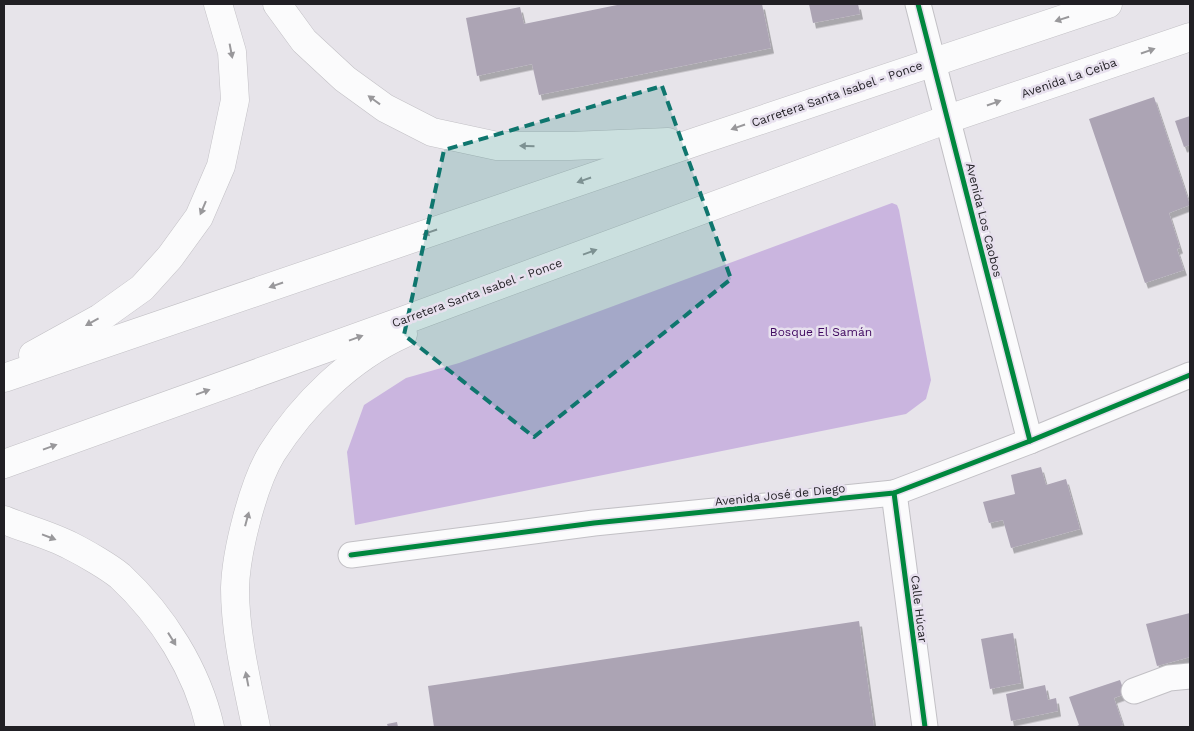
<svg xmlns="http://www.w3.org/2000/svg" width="1194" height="731" font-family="'Work Sans',sans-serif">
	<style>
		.forest { fill: #cab5df }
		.building { fill: #aca4b4; filter: url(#shadow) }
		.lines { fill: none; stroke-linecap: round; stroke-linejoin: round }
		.minor-casing { stroke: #c2c0c5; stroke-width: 27 }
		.highway-casing { stroke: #c2c0c5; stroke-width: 29 }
		.minor { stroke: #fbfbfc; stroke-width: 25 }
		.highway { stroke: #fbfbfc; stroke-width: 28 }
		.cycleway-casing { stroke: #e7e0ee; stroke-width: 8 }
		.cycleway { stroke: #00873e; stroke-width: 5 }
		.oneway { fill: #99989b }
		.marked { fill: #0f766e; fill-opacity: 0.2; stroke: #0f766e; stroke-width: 4; stroke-dasharray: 10 6; stroke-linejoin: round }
		.labels { text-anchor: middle; stroke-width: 5; stroke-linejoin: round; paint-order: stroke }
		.street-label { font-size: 12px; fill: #211f24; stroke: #e7e0ee }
		.park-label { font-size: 12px; fill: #3e075f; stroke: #e7e0ee }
	</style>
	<defs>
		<filter id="shadow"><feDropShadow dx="3" dy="5.5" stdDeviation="0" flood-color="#0004"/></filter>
	</defs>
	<rect width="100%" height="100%" fill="#e7e4ea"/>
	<!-- forest -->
	<polygon class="forest" points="892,203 897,205 899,210 931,380 926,399 906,414 355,525 347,452 364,405 406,378 459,363"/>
	<!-- building -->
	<g class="building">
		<polygon points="622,4 762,4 771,48 539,95 532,64 477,76 466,18 520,7 524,24"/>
		<polygon points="809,4 858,4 860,14 813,23"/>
		<polygon points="1154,97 1190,205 1169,213 1180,248 1177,249 1184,270 1145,283 1089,119"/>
		<polygon points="1190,116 1190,145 1184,147 1175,121"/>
		<polygon points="1041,467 1046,485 1066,479 1080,529 1011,548 1003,520 989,523 983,502 1015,494 1011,475"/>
		<polygon points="1190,613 1190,657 1157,666 1146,624"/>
		<polygon points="859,621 874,727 434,727 428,686"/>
		<polygon points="1013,633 1021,683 990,689 981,639"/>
		<polygon points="1120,680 1125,694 1114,698 1123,725 1117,727 1075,727 1079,725 1069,697"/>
		<polygon points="1045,685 1048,700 1056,698 1058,711 1011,721 1006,694"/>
		<polygon points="397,722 398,727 388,727 387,724"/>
	</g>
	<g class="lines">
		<defs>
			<g id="minor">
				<polyline points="918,4 1030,441"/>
				<polyline points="894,493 925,727"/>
				<polyline points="351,555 594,523 894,493 1030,441 1190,375"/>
				<polyline points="1134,691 1169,678 1190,676"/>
			</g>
			<g id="highway">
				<polyline points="277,4 304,41 345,79 385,108 432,132 497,146 570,146 668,142"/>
				<polyline points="33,355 100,318 142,288 170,257 199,217 221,166 235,100 232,52 218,4"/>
				<polyline points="4,378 698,141 1108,4"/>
				<polyline points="4,464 405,320 948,119 1190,37"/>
				<path d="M 4,520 C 26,529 50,535 71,546 C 85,553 109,567 120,576 C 163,616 197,670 210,727"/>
				<path d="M 256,727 C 247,682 235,635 235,588 C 236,552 253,484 272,453 C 303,404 350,358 403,334"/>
			</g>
		</defs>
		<!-- minor casing -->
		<use href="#minor" class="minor-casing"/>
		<!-- highway casing -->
		<use href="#highway" class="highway-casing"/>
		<!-- minor -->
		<use href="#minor" class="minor"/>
		<!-- highway -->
		<use href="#highway" class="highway"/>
		<defs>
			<g id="cycleway">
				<polyline points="918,4 1030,441"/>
				<polyline points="894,493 925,727"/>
				<polyline points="351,555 594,523 894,493 1030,441 1190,375"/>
			</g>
		</defs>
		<!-- cycleway casing -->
		<use href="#cycleway" class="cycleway-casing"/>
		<!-- cycleway -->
		<use href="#cycleway" class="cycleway"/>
	</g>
	<!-- one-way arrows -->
	<defs><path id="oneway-solid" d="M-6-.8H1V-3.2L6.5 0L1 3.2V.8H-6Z" transform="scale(1.25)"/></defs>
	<g class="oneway">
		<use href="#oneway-solid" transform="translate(1062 19) rotate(162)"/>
		<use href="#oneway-solid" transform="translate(231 51) rotate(79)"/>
		<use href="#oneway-solid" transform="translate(1148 51) rotate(-19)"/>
		<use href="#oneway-solid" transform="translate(374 100) rotate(-144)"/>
		<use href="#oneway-solid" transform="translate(994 103) rotate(-19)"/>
		<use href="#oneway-solid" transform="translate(738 127) rotate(161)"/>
		<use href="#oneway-solid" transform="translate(527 146) rotate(-179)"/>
		<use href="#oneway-solid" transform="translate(584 180) rotate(161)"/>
		<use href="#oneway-solid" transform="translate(203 208) rotate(113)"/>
		<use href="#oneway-solid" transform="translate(430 232) rotate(161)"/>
		<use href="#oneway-solid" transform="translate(590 252) rotate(-20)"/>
		<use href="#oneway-solid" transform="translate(276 285) rotate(161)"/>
		<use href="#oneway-solid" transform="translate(92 322) rotate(151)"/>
		<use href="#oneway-solid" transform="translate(356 338) rotate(-20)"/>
		<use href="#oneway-solid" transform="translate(203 392) rotate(-20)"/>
		<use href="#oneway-solid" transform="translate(50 447) rotate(-20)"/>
		<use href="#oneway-solid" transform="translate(247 519) rotate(-75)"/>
		<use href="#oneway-solid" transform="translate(49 537) rotate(21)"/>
		<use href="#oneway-solid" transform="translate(172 639) rotate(58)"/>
		<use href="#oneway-solid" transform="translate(247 679) rotate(-101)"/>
	</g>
	<!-- marked area -->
	<path class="marked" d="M 662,86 L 731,279 L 534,437 L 404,335 L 444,150 Z"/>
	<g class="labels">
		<!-- street labels -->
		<g class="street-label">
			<text transform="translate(1069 78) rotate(-19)" y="4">Avenida La Ceiba</text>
			<text transform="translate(837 94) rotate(-19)" y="4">Carretera Santa Isabel - Ponce</text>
			<text transform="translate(984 220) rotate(76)" y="4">Avenida Los Caobos</text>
			<text transform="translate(477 293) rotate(-20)" y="4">Carretera Santa Isabel - Ponce</text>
			<text transform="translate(780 495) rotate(-6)" y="4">Avenida José de Diego</text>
			<text transform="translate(919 609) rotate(83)" y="4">Calle Húcar</text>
		</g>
		<!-- park labels -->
		<g class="park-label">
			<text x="821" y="336">Bosque El Samán</text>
		</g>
	</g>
	<!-- border -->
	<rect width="1194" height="731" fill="none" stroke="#211f24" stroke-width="10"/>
</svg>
